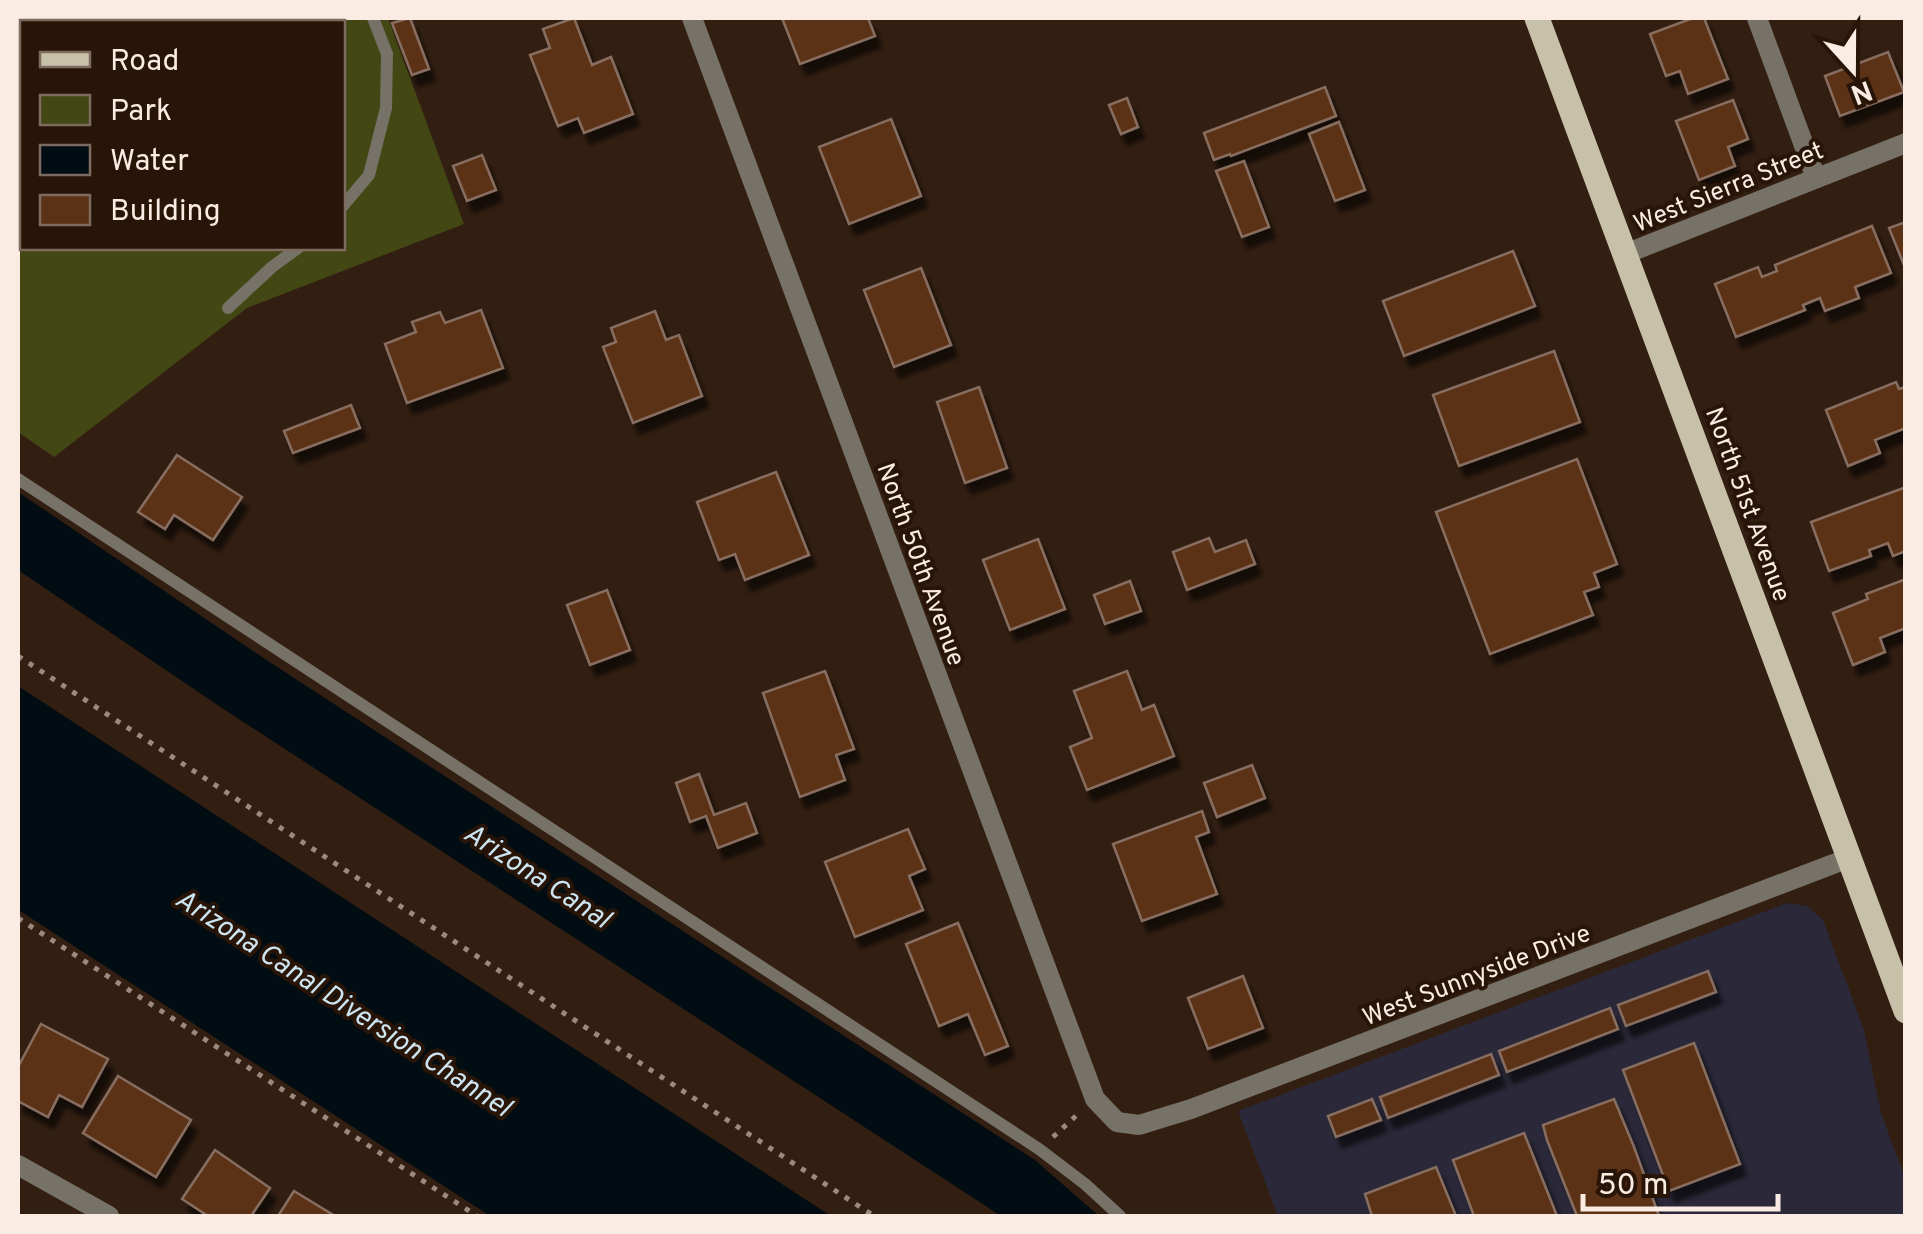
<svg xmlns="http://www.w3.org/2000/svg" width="1923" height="1234" font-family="Overpass,sans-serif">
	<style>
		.commercial { fill: #2b2939 }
		.green { fill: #434713; fill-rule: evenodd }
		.water { fill: #020d13 }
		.building { fill: #5c3216; stroke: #876e60; stroke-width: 2.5; filter: url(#shadow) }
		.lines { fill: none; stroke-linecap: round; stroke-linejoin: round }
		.path { stroke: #9c8a80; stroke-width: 5; stroke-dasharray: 5 8; stroke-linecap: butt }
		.lane { stroke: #767267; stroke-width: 12 }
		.street { stroke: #767267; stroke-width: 20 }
		.primary { stroke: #c8c1aa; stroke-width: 25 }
		.labels { text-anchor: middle; stroke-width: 8; stroke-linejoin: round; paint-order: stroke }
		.street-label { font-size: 25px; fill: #faebe3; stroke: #291508 }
		.water-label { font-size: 28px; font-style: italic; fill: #cde4f1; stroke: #291508 }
	</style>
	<defs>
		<filter id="shadow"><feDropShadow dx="6" dy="11" stdDeviation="2.5" flood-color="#0009"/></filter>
	</defs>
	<rect width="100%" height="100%" fill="#331f12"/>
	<!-- commercial -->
	<polygon class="commercial" points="1787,903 1807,906 1823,920 1864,1030 1881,1113 1905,1178 1905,1216 1278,1216 1238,1111"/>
	<!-- green -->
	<path class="green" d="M 18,18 L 388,18 L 464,224 L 247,308 L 54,457 L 18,432 ZM 22,22 L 342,22 L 342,248 L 22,248 Z"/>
	<!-- water -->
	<g class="water">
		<polygon points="18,492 268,661 1035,1160 1099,1216 1001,1216 222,708 18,570"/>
		<polygon points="18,686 831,1216 490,1216 20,911"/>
	</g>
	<!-- building -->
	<g class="building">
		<polygon points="410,18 429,69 412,75 392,23"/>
		<polygon points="574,18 592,65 611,57 633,114 584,133 578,118 558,126 530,55 550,48 543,29"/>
		<polygon points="782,18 868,18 875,36 800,64"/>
		<polygon points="1693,18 1704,18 1728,79 1688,94 1680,71 1666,76 1650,34"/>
		<polygon points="1888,52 1904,92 1840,116 1825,76"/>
		<polygon points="1325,87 1336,116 1231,156 1230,154 1214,160 1204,133"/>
		<polygon points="1127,98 1138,127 1121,134 1109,105"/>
		<polygon points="1733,100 1748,139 1728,147 1735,166 1699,180 1676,121"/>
		<polygon points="891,119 921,196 849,224 819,147"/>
		<polygon points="1339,122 1365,190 1335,201 1309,134"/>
		<polygon points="482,155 496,190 467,201 453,166"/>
		<polygon points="1244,161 1269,227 1242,237 1216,171"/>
		<polygon points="1906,222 1906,270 1889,228"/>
		<polygon points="1872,226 1891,273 1855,287 1859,298 1825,311 1820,298 1803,305 1805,310 1736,337 1715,284 1758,267 1762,277 1777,271 1775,265"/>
		<polygon points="1513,251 1535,306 1404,356 1383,301"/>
		<polygon points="921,268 951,345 894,367 864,290"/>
		<polygon points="481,310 503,368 407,403 385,344 416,332 412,322 440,312 445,323"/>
		<polygon points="655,311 666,340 679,335 702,396 633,423 603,347 616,342 611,328"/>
		<polygon points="1554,351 1580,422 1459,466 1433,395"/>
		<polygon points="1896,382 1899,389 1906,387 1906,428 1875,440 1880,453 1848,466 1826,410"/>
		<polygon points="979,387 1007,468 965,483 937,402"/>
		<polygon points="351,405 360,428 293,453 284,431"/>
		<polygon points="177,455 242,497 213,540 174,515 165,529 138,512"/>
		<polygon points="1577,459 1617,564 1594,573 1599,587 1584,592 1593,615 1490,654 1436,512"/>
		<polygon points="776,472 809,555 745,580 735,554 719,560 697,502"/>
		<polygon points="1906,487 1906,551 1893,556 1888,543 1869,550 1871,556 1829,571 1811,522"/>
		<polygon points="1209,538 1215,552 1246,540 1255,564 1187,590 1173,552"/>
		<polygon points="1038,539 1065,609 1010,630 983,560"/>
		<polygon points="1906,579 1906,628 1880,638 1885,652 1853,665 1833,613 1868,599 1866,594"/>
		<polygon points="1130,581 1141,611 1105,624 1094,595"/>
		<polygon points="607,590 630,650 590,665 567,605"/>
		<polygon points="825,671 854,749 836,755 845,780 800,797 763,693"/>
		<polygon points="1127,671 1142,710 1154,705 1174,756 1087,790 1070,747 1092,738 1074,691"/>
		<polygon points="1252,765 1265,798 1217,817 1204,783"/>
		<polygon points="699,774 714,815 746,803 757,833 718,848 706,816 690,822 676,783"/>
		<polygon points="1202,811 1209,832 1196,837 1217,894 1142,921 1113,844"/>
		<polygon points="908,829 925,869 909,876 923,910 855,937 825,862"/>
		<polygon points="958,923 1008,1046 985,1055 968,1014 939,1026 906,944"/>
		<polygon points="1708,971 1716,992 1626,1026 1618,1005"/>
		<polygon points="1243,976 1263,1028 1208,1049 1188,998"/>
		<polygon points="1610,1008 1618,1029 1507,1072 1499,1051"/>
		<polygon points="41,1024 108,1059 82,1107 59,1095 48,1117 18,1101 18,1067"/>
		<polygon points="1694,1043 1740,1164 1669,1191 1623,1070"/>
		<polygon points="1491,1054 1499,1075 1388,1118 1380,1097"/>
		<polygon points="118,1076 191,1120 156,1177 83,1133"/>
		<polygon points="1372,1099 1381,1120 1336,1137 1328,1116"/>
		<polygon points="1614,1099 1634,1147 1659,1216 1577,1216 1547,1140 1543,1125"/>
		<polygon points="1524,1133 1557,1216 1474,1216 1453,1160"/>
		<polygon points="215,1150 270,1188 251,1216 208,1216 182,1199"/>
		<polygon points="1436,1167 1456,1216 1372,1216 1365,1194"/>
		<polygon points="294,1191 335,1216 278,1216"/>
	</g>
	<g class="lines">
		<!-- path -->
		<g class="path">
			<polyline points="18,656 874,1216"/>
			<polyline points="18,918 477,1216"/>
			<polyline points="1053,1137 1078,1114"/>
		</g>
		<!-- lane -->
		<g class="lane">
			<polyline points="342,207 369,175 386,108 387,54 373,18"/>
			<polyline points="228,308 272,267 298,248"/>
			<polyline points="18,479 1039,1149 1085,1184 1120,1216"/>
		</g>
		<!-- street -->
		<g class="street">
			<polyline points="692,18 1095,1099 1117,1122 1139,1125 1191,1109 1849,858"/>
			<polyline points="1757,18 1816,178"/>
			<polyline points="1625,254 1906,143"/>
			<polyline points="18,1165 109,1216"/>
		</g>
		<!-- primary -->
		<polyline class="primary" points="1537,18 1906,1011"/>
	</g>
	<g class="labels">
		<!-- street labels -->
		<g class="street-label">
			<text transform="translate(1728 186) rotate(-22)" y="9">West Sierra Street</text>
			<text transform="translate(1749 504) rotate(70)" y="9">North 51st Avenue</text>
			<text transform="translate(922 564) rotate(70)" y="9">North 50th Avenue</text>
			<text transform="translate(1476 974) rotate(-21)" y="9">West Sunnyside Drive</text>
		</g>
		<!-- water labels -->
		<g class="water-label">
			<text transform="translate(538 875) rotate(33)" y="10">Arizona Canal</text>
			<text transform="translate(344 1002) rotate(33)" y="10">Arizona Canal Diversion Channel</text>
		</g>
	</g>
	<!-- border -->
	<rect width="1923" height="1234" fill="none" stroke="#faebe3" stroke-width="40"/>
	<!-- legend -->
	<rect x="20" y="20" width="325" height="230" fill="#291508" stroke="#7d6b60" stroke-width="2.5"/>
	<rect x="40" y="52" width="50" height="15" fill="#c8c1aa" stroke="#7d6b60" stroke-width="2.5"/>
	<text x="110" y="70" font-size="30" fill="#faebe3">Road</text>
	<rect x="40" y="95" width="50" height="30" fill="#434713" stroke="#7d6b60" stroke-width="2.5"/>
	<text x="110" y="120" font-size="30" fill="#faebe3">Park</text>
	<rect x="40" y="145" width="50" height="30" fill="#020d13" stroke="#7d6b60" stroke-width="2.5"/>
	<text x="110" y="170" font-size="30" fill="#faebe3">Water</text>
	<rect x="40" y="195" width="50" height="30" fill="#5c3216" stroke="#7d6b60" stroke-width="2.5"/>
	<text x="110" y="220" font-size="30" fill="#faebe3">Building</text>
	<!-- north arrow -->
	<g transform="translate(1853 70) rotate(159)" stroke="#291508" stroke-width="8" paint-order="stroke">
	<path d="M0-8L18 38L0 25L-18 38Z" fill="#faebe3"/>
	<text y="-15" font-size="28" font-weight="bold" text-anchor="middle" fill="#faebe3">N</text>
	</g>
	<!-- scale -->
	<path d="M1583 1194v15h195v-15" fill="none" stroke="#faebe3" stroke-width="5"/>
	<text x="1598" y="1194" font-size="30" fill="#faebe3" stroke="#291508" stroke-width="8" paint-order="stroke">50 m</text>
</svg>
